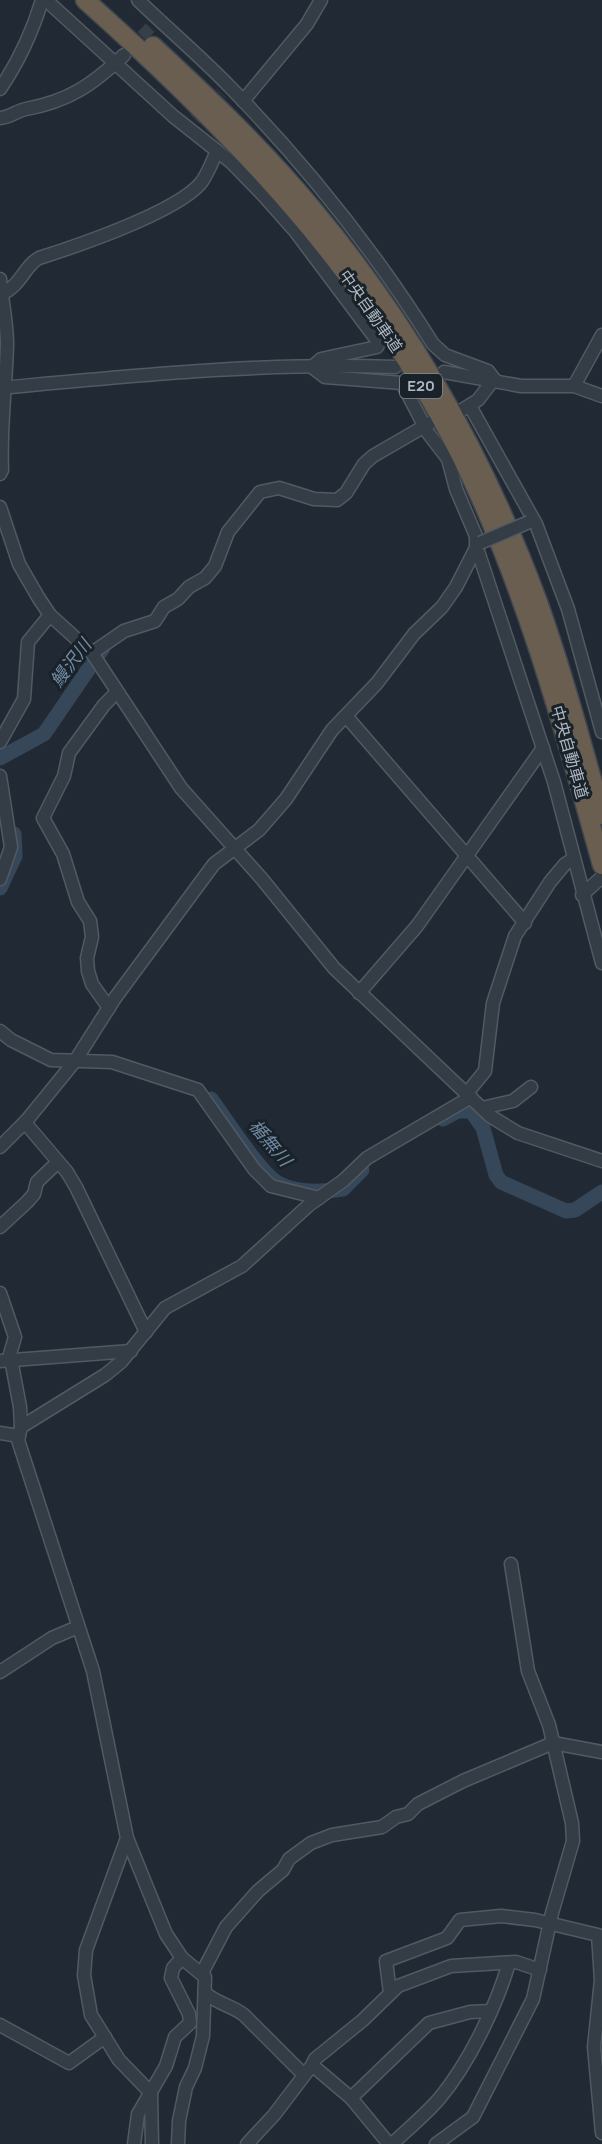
<svg xmlns="http://www.w3.org/2000/svg" width="602" height="2144" font-family="Manrope,'Noto Sans JP',sans-serif">
	<style>
		.lines { fill: none; stroke-linecap: round; stroke-linejoin: round }
		.river { stroke: #36475a; stroke-width: 15 }
		.minor-tunnel { stroke: #363f49; stroke-width: 12; stroke-dasharray: 12 6; stroke-linecap: butt }
		.minor-casing { stroke: #515a63; stroke-width: 15 }
		.highway-casing { stroke: #3e474f; stroke-width: 21 }
		.minor { stroke: #343c45; stroke-width: 12 }
		.highway { stroke: #6a5e51; stroke-width: 18 }
		.minor-bridge-casing { stroke: #515a63; stroke-width: 15; stroke-linecap: butt }
		.minor-bridge { stroke: #343c45; stroke-width: 12 }
		.labels { text-anchor: middle; stroke-width: 6; stroke-linejoin: round; paint-order: stroke }
		.shield { fill: #192129; stroke: #818a94; stroke-width: 1.5 }
		.shield-label { font-size: 15px; font-weight: bold; fill: #aeb7c2 }
		.street-label { font-size: 16px; fill: #aeb7c2; stroke: #192129 }
		.water-label { font-size: 18px; font-style: italic; fill: #708aa3; stroke: #192129 }
	</style>
	<rect width="100%" height="100%" fill="#212a34"/>
	<g class="lines">
		<!-- river -->
		<g class="river">
			<polyline points="0,758 44,734 103,648"/>
			<polyline points="0,888 15,856 14,834"/>
			<path d="M 211,1099 C 226,1119 260,1173 278,1183 C 296,1193 323,1192 343,1189 L 362,1170"/>
			<polyline points="443,1119 458,1111 471,1111 483,1128 496,1175 501,1182 566,1211 575,1210 602,1192"/>
		</g>
		<!-- minor-tunnel -->
		<g class="minor-tunnel">
			<polyline points="129,49 152,26"/>
			<polyline points="195,119 221,93"/>
		</g>
		<defs>
			<g id="minor">
				<polyline points="46,0 173,116 231,162 264,196 295,231 379,343 377,347 321,359 312,367 325,377 402,383 428,433 448,459 456,489 476,536 476,545 554,782 602,963"/>
				<path d="M 138,0 C 168,29 201,57 230,87 C 305,164 376,253 433,344 L 445,355 L 488,371 L 494,379"/>
				<path d="M 0,89 C 19,61 32,33 42,0"/>
				<polyline points="243,101 307,24 321,0"/>
				<path d="M 0,118 C 11,117 16,111 26,109 C 69,101 92,85 124,55"/>
				<path d="M 0,279 C 2,301 7,322 7,344 C 6,387 0,427 2,470 L 0,474"/>
				<path d="M 0,295 C 22,285 24,266 39,258 C 77,246 174,213 200,184 C 207,176 212,162 217,151"/>
				<polyline points="444,372 521,386 574,386 602,335"/>
				<polyline points="574,386 602,396"/>
				<path d="M 0,388 C 130,376 264,362 395,367"/>
				<polyline points="470,406 536,524 568,609 602,732"/>
				<polyline points="462,410 478,400 494,379"/>
				<polyline points="0,507 19,564 38,597 50,615 92,653 181,788 262,879 334,968 490,1116 518,1133 602,1161"/>
				<polyline points="92,653 124,631 155,621 164,607 178,599 189,587 205,578 215,566 228,532 260,492 279,488 314,499 337,500 346,493 364,464 373,456 430,423"/>
				<polyline points="346,716 525,923"/>
				<polyline points="0,742 24,699 28,642 50,615"/>
				<polyline points="0,776 11,847 0,879"/>
				<polyline points="582,895 602,877"/>
				<polyline points="359,993 417,926 543,748"/>
				<polyline points="109,1008 92,984 88,971 87,958 92,937 90,921 78,902 63,854 43,818 64,776 69,753 104,705 117,692"/>
				<polyline points="0,1031 11,1040 51,1060 112,1062 198,1090 254,1169 271,1186 319,1198"/>
				<polyline points="467,1093 485,1071 493,1003 515,936 550,882 565,864 573,859"/>
				<polyline points="482,1108 513,1101 531,1087"/>
				<polyline points="0,1147 27,1120"/>
				<polyline points="0,1227 27,1202 34,1194 37,1182 58,1162"/>
				<polyline points="0,1293 15,1337 10,1354 20,1407 21,1427 18,1440 93,1671 127,1838 86,1950 84,1975 91,2015 119,2060 151,2093 152,2144"/>
				<polyline points="146,1332 76,1187 67,1172 27,1125 27,1120 75,1061 115,998 214,864 259,830 286,799 332,730 377,683 414,634 442,607 456,587 478,544"/>
				<polyline points="0,1361 131,1351"/>
				<polyline points="21,1427 105,1375 121,1362 165,1308 242,1266 309,1205 344,1180 367,1158 471,1097"/>
				<polyline points="0,1433 19,1436"/>
				<polyline points="0,1672 52,1638 78,1627"/>
				<polyline points="127,1838 166,1934 182,1958 205,1977 203,2036 195,2068 186,2087 179,2121 178,2144"/>
				<polyline points="202,1973 226,1927 258,1891 283,1870 289,1859 311,1843 332,1835 382,1827 396,1817 408,1814 418,1804 463,1781 553,1743 602,1752"/>
				<path d="M 205,1993 C 218,2004 233,2006 244,2015 L 304,2075"/>
				<polyline points="390,1993 386,1961 447,1938 460,1920 501,1916 535,1920 598,1935 601,1980 594,2047 602,2133"/>
				<polyline points="0,2025 69,2063 105,2037"/>
				<polyline points="351,2098 429,2023 470,2012 491,2011"/>
				<polyline points="134,2144 138,2114 166,2066 175,2037 190,2023 189,2014 171,1978 173,1968 182,1958"/>
				<polyline points="247,2144 274,2115 309,2069"/>
				<polyline points="389,2144 351,2098 312,2065 315,2059 363,2020 398,1986 451,1966 516,1962 540,1970"/>
				<path d="M 392,2144 C 408,2129 425,2115 439,2099 C 469,2063 496,2007 509,1963"/>
				<polyline points="436,2144 473,2117 533,1999 552,1913 573,1841 572,1823 549,1725 528,1671 511,1564"/>
			</g>
			<g id="highway">
				<path d="M 85,0 C 233,132 371,276 461,456 C 525,586 563,726 602,865"/>
				<path d="M 153,46 C 210,99 266,152 315,212 C 411,327 486,461 538,602 C 563,672 582,744 602,815"/>
			</g>
		</defs>
		<!-- minor casing -->
		<use href="#minor" class="minor-casing"/>
		<!-- highway casing -->
		<use href="#highway" class="highway-casing"/>
		<!-- minor -->
		<use href="#minor" class="minor"/>
		<!-- highway -->
		<use href="#highway" class="highway"/>
		<defs>
			<polyline id="minor-bridge" points="480,543 529,522"/>
		</defs>
		<!-- minor-bridge casing -->
		<use href="#minor-bridge" class="minor-bridge-casing"/>
		<!-- minor-bridge -->
		<use href="#minor-bridge" class="minor-bridge"/>
	</g>
	<g class="labels">
		<!-- shield labels -->
		<rect class="shield" x="400" y="374" width="42" height="24" rx="4.5"/>
		<g class="shield-label">
			<text x="421" y="391">E20</text>
		</g>
		<!-- street labels -->
		<g class="street-label">
			<text transform="translate(371 311) rotate(55)" y="6">中央自動車道</text>
			<text transform="translate(570 752) rotate(74)" y="6">中央自動車道</text>
		</g>
		<!-- water labels -->
		<g class="water-label">
			<text transform="translate(71 663) rotate(-53)" y="6">鰻沢川</text>
			<text transform="translate(270 1143) rotate(50)" y="6">楯無川</text>
		</g>
	</g>
</svg>
